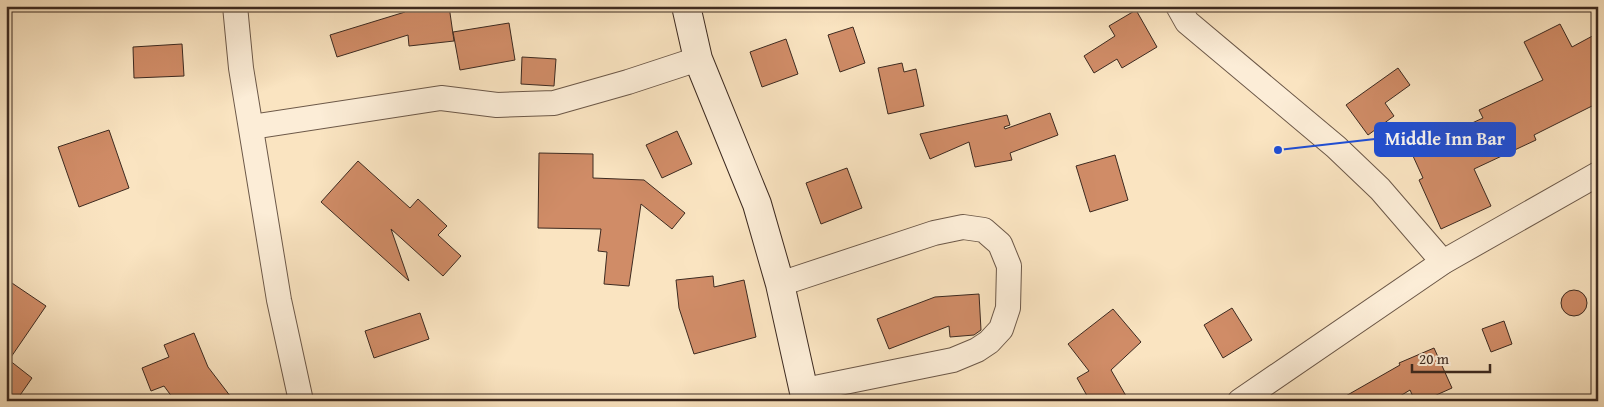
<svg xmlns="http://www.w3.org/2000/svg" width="1604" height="407" font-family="'Gentium Book Plus',serif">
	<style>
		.building { fill: #d08c67; stroke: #3d2a20 }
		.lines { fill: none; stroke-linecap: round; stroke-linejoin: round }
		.street-casing { stroke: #6c5848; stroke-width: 26 }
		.secondary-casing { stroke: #3d2a20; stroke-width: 30 }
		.street { stroke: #fcedd7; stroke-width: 24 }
		.secondary { stroke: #fcedd7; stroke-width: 28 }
		.leader { fill: none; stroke: #1d4ed8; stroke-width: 2 }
		.callout-dot { fill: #1d4ed8; stroke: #fcedd7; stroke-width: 2 }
		.callout { fill: #1d4ed8; stroke: #1d4ed8; stroke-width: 2 }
		.callout-label { font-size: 18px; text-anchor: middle; font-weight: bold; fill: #fff }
	</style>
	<rect width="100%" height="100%" fill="#fae4c1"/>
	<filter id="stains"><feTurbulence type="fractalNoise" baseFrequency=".004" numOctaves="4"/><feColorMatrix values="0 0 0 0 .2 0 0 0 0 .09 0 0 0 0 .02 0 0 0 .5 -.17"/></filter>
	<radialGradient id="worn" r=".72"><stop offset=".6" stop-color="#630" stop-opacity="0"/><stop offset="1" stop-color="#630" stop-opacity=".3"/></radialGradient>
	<!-- building -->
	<g class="building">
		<polygon points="404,6 449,6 454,41 409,46 408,35 337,57 330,35 405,12"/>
		<polygon points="1136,10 1157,47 1122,68 1117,59 1094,73 1084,56 1115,36 1109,26"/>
		<polygon points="509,23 515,60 460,70 453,32"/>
		<polygon points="1560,24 1572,47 1598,33 1598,103 1534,135 1536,140 1474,169 1491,206 1441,229 1419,180 1423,178 1403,134 1425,124 1433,141 1483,118 1479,110 1543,80 1524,42"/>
		<polygon points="853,27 865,63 840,72 828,35"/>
		<polygon points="786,39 798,74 762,87 750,52"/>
		<polygon points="182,44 184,76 134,78 133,47"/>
		<polygon points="522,57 556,59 554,86 521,84"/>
		<polygon points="902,63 904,72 916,69 924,106 888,114 878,68"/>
		<polygon points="1398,68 1410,85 1385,103 1394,116 1368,135 1346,105"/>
		<polygon points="1050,113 1058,135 1010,153 1012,160 975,167 969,142 930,159 920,134 1007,115 1010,125 1004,127 1005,129"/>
		<polygon points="109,130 129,188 79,207 58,147"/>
		<polygon points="677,131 692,164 662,178 646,145"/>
		<polygon points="539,153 593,154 593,178 644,180 685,213 672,229 641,204 629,286 604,284 607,252 598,251 601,229 538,228"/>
		<polygon points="1115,155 1128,200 1090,212 1076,166"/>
		<polygon points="358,161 410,208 418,199 447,226 438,235 461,256 443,276 391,229 409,281 321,202"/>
		<polygon points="847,168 862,208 821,224 806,183"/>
		<polygon points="713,276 714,287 744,280 756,337 694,354 679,308 676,280"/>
		<polygon points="6,279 46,306 9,360 32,378 16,401 6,401"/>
		<circle cx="1574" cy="303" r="13"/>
		<polygon points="979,294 981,330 974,335 950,337 949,326 889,349 877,319 935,297"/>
		<polygon points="1232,308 1252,340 1223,358 1204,325"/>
		<polygon points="1113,309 1141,342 1111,370 1129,401 1090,401 1077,378 1089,371 1068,344"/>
		<polygon points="420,313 429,339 374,358 365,331"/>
		<polygon points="1504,321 1512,344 1491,352 1482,329"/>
		<polygon points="194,333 208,367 234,401 175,401 164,386 151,391 142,368 169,357 164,345"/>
		<polygon points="1434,348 1452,388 1423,401 1415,401 1410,390 1392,401 1337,401 1400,365 1399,363"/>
	</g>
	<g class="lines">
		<defs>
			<g id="street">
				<polyline points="235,6 241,68 279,300 301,401"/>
				<polyline points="1178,6 1187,22 1336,147 1380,189 1443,262"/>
				<polyline points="252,127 441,98 497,105 554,103 628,82 698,59"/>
				<polyline points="780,284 934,233 963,227 984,230 1000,244 1009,266 1008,308 1001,329 989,342 977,350 953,360 805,390"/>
				<polyline points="1240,401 1443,262 1598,174"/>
			</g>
			<polyline id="secondary" points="686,6 698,59 757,204 780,284 806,401"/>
		</defs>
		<!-- street casing -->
		<use href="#street" class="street-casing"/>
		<!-- secondary casing -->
		<use href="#secondary" class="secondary-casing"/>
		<!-- street -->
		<use href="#street" class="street"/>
		<!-- secondary -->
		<use href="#secondary" class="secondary"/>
	</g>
	<!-- callouts -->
	<path class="leader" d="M1278 150L1375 139"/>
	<circle class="callout-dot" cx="1278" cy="150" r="5"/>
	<rect class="callout" x="1375" y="123" width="140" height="33" rx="5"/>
	<g class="callout-label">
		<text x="1445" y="145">Middle Inn Bar</text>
	</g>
	<!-- margin -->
	<rect width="1604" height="407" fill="none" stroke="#fae4c1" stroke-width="25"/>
	<rect x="8" y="8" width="1589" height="392" fill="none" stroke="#3d2a20" stroke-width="2.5"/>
	<rect x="12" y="12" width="1579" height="382" fill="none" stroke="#3d2a20"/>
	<!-- scale -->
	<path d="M1412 364v8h78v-8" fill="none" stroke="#3d2a20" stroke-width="2.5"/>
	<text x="1419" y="364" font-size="15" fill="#3d2a20" stroke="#fcedd7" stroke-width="4" paint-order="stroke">20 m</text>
	<rect width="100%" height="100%" filter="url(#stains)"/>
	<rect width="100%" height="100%" fill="url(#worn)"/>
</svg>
